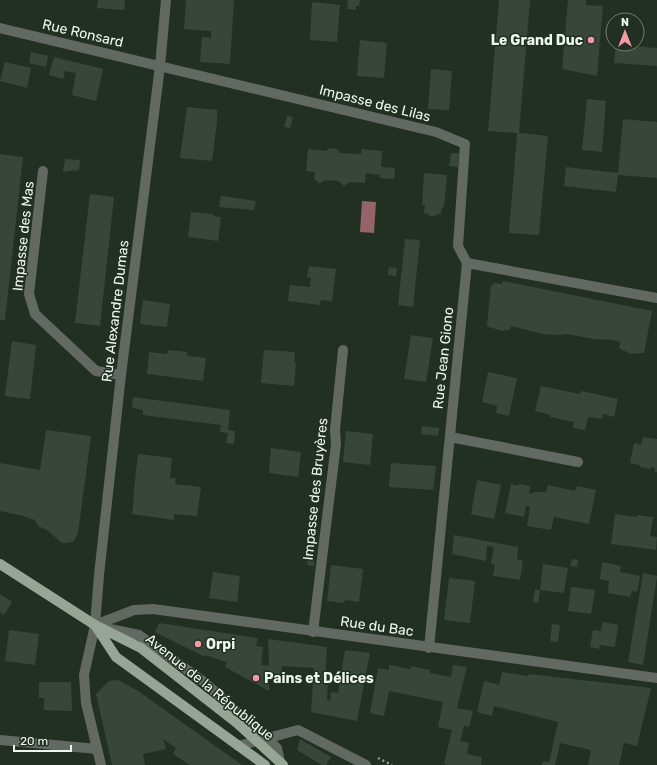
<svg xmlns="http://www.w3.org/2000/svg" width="657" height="765" font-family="Rubik,sans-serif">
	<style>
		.water { fill: #946469 }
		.building { fill: #384639 }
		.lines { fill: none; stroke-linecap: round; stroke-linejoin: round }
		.path { stroke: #919d92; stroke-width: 2.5; stroke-dasharray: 2 3; stroke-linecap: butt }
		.lane { stroke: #626962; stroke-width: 10 }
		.street { stroke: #626962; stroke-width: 10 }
		.primary { stroke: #97a597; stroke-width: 10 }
		.poi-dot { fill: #f49aa4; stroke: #223023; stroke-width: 1.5 }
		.labels { text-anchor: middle; stroke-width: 3; stroke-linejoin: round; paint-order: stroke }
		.street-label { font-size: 14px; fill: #eef7ee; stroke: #223023 }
		.poi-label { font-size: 14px; font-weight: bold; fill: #eef7ee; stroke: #223023; text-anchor: start }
	</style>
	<rect width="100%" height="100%" fill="#223023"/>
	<!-- water -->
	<polygon class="water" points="362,201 376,202 374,233 360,232"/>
	<!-- building -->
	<g class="building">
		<polygon points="98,0 125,0 124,10 97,8"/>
		<polygon points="186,0 234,0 230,64 200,62 202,37 211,38 211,31 184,29"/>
		<polygon points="348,0 360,0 359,6 356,6 356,10 347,9"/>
		<polygon points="499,0 530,0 519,133 548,136 539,235 509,233 517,133 488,131"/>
		<polygon points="568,0 586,0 586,5 603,6 597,76 562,69"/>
		<polygon points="312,2 340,5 337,42 310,40"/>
		<polygon points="360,40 387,43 384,78 357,76"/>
		<polygon points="616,44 634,44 634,46 657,48 657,66 614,63"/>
		<polygon points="31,52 48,56 46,67 29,63"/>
		<polygon points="54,57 103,69 96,101 72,95 76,73 65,71 63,79 49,75"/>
		<polygon points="5,62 31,68 27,88 0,81"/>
		<polygon points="431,69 452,71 449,110 428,109"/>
		<polygon points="587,99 606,101 602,152 582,150"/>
		<polygon points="187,107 217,110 217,122 212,161 180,158"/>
		<polygon points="287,116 293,117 290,128 284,127"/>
		<polygon points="623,119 657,122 657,178 618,175 616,192 564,186 566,167 618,173"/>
		<polygon points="329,148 337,149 340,153 361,154 362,149 382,151 381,167 395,168 394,179 380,178 380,175 366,173 365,183 350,182 344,186 339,181 325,180 321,183 319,183 314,178 315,172 306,171 308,149 326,151"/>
		<polygon points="451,153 459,153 458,167 449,166"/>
		<polygon points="0,154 23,157 5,320 0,320"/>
		<polygon points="65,159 80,160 79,170 63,172"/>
		<polygon points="424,173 447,175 444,207 442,207 441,214 437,214 436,216 430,216 428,214 424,213 425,205 422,205"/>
		<polygon points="90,194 114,197 100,326 75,323"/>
		<polygon points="221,196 256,201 254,210 219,207"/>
		<polygon points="191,212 213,214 213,216 221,217 218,241 188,237"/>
		<polygon points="405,239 420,240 413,307 398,305"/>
		<polygon points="309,266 336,269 332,301 321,300 320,305 288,301 290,285 310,287 311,278 307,277"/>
		<polygon points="389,267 397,268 396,276 388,275"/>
		<polygon points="503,281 652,311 644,353 631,354 619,348 620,342 612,340 594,339 567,334 558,335 542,334 511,326 511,329 509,330 502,331 489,327 487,325 491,286 494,283 502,284"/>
		<polygon points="143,300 170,304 167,327 140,324"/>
		<polygon points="411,335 433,338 426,382 404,379"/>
		<polygon points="12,341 36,345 30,399 5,396"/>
		<polygon points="168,350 187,352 187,356 206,358 203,381 147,374 149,352 167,354"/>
		<polygon points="264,350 295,352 294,363 296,363 294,386 261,383"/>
		<polygon points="488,372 517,378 509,416 496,413 497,406 482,402"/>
		<polygon points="541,386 580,394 581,391 618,399 614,417 603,414 602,419 588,417 585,430 573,428 574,422 550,417 550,415 535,411"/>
		<polygon points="133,397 230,410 228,430 235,431 234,444 226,443 228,433 220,432 221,425 143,415 143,410 132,408"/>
		<polygon points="422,426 439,428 438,436 421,434"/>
		<polygon points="46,430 91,436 78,533 74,541 68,543 62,543 47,530 38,526 35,520 23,516 0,511 0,463 40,470"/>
		<polygon points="346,431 373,434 370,465 343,462"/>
		<polygon points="643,437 657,439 657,472 655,472 655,468 651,467 649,469 641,467 639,465 630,463 634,443 641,445"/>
		<polygon points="271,448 301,452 298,477 269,473"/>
		<polygon points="138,454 172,458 170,478 176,478 175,484 201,487 197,516 174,514 174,520 132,514 134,499 133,498"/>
		<polygon points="391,463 436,466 433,490 389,487"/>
		<polygon points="477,480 501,485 494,519 471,514"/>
		<polygon points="511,484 519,486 519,484 530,486 529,493 533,494 533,492 546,492 548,485 575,491 577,486 596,490 589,524 554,517 551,530 527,526 530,507 526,506 524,517 505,513"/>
		<polygon points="615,514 637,517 637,515 653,517 650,536 657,537 656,550 611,544"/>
		<polygon points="454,535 518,547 517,559 523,561 520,580 493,576 495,564 491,564 494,547 487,546 486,561 452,554"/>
		<polygon points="308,558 314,559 314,566 307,565"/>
		<polygon points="572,559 578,560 577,567 570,566"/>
		<polygon points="602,562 621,566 620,572 640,576 637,592 632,591 630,597 608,593 609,581 600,579"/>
		<polygon points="543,564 568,568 564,593 540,590 538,603 533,602 535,589 540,590"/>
		<polygon points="331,565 363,569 359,602 345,600 344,603 327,601"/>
		<polygon points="213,572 240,576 237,602 209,598"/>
		<polygon points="643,573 657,576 657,577 643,665 628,662"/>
		<polygon points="449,578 475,581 470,623 444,620"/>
		<polygon points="571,587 595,590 591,614 568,611"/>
		<polygon points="0,594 12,602 4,615 0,612"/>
		<polygon points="603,622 618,625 615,647 600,645 599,649 590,647 593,630 601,631"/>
		<polygon points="159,623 258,638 256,646 263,647 261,665 269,666 268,639 327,647 325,685 328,685 327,700 330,701 331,692 338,693 345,650 370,653 357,721 311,712 314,668 282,666 281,678 269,678 269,691 225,667 226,662 205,655 205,657 155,632"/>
		<polygon points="552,624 560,625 558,642 550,641"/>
		<polygon points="9,630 39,634 35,665 5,661"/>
		<polygon points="389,665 411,669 411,666 430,670 430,673 451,677 453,665 467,667 457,708 473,711 469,727 464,726 460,741 469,743 467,754 482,757 481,765 450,765 444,764 452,730 438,727 443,702 389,691 384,716 370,713 378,668 389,670"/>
		<polygon points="502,672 528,676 529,674 651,688 637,746 624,743 619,765 588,765 591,750 560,743 555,765 542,765 543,761 549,762 558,722 494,706 492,716 477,712 484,681 499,685"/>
		<polygon points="118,680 138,691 242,765 190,765 173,754 176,748 163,739 166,749 143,754 145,765 112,765 96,694 109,681"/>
		<polygon points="39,682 71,682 72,711 44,710 44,698 39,698"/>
		<polygon points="300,739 331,757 326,765 322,765 297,750"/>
	</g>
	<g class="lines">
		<!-- path -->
		<polyline class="path" points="378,758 392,765"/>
		<!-- lane -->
		<g class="lane">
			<polyline points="43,171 29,294 35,314 96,371 121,375"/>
			<polyline points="450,437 578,462"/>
			<polyline points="313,632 336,444 335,430 343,350"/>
		</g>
		<!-- street -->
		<g class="street">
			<polyline points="0,28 436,132 465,144 458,246 467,263"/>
			<polyline points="95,625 134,610 153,609 657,678"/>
			<polyline points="105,628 139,635 204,682 277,748 280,762"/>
			<polyline points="429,648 467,263 657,298"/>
			<polyline points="0,740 97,749"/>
			<polyline points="238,746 298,730 366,765"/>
			<polyline points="101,765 86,703 84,675 95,625 99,575 121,375 160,66 166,0"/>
		</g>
		<!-- primary -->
		<g class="primary">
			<polyline points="0,564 95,625 141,648 237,723 283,765"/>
			<polyline points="95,625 116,657 265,765"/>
		</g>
	</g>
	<!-- markers -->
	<g class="poi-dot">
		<circle cx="591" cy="40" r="4"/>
		<circle cx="198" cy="644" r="4"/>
		<circle cx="256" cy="678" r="4"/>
	</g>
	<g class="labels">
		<!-- street labels -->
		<g class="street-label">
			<text transform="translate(83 33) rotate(13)" y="5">Rue Ronsard</text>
			<text transform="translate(375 103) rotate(14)" y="5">Impasse des Lilas</text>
			<text transform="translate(23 236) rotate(-84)" y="5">Impasse des Mas</text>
			<text transform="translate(115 311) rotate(-83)" y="5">Rue Alexandre Dumas</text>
			<text transform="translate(443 358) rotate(-84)" y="5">Rue Jean Giono</text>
			<text transform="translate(315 489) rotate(-84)" y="5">Impasse des Bruyères</text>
			<text transform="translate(377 626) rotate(8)" y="5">Rue du Bac</text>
			<text transform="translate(210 687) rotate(39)" y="5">Avenue de la République</text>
		</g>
		<!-- poi labels -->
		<g class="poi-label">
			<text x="583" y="45" text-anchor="end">Le Grand Duc</text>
			<text x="206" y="649">Orpi</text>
			<text x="264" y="683">Pains et Délices</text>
		</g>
	</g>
	<!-- north arrow -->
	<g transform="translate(625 32)"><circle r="19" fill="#223023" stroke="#748074"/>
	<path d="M0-3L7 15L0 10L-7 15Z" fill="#f49aa4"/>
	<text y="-6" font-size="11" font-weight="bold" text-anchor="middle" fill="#eef7ee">N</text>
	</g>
	<!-- scale -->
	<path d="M14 745v6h57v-6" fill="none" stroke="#eef7ee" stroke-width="2"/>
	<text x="20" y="745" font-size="12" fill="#eef7ee" stroke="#223023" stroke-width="3" paint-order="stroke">20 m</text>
</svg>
